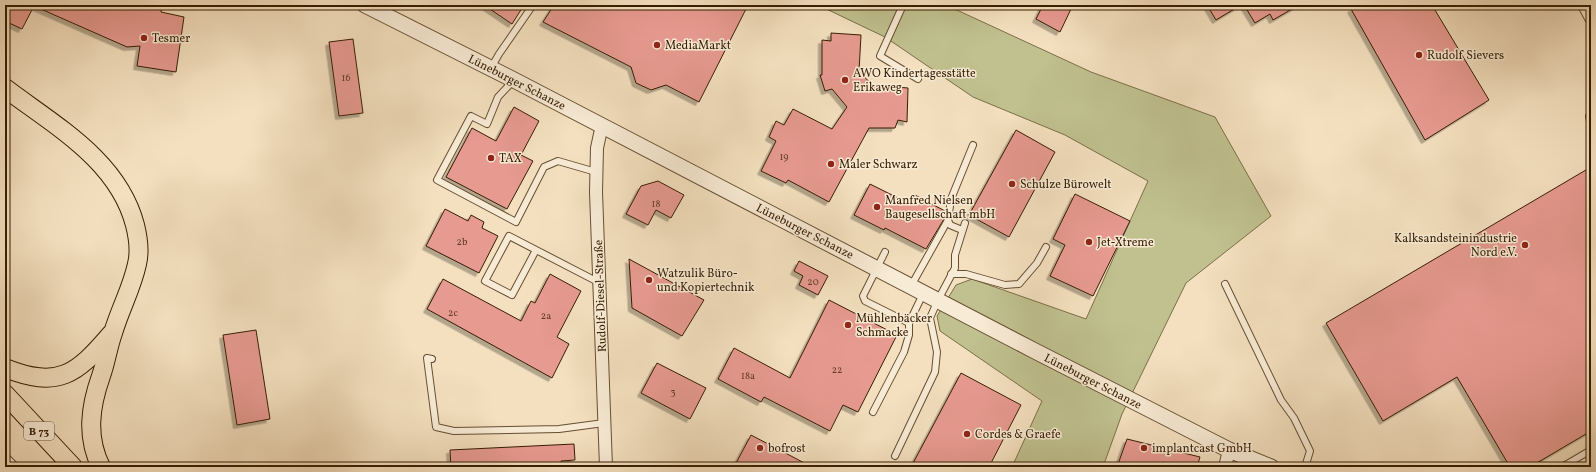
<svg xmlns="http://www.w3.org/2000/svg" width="1596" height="472" font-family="Vollkorn,serif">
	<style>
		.green { fill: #c0c18f; stroke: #7b6f48 }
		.building { fill: #e79a90; stroke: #361d02; filter: url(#shadow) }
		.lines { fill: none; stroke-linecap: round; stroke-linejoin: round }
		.service-casing { stroke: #664e31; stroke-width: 8 }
		.minor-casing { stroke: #664e31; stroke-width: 14 }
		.tertiary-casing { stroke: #664e31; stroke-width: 17 }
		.primary-casing { stroke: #361d02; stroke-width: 20 }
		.service { stroke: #f8ebd5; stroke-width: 6 }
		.minor { stroke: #f8ebd5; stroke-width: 12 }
		.tertiary { stroke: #f8ebd5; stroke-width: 15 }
		.primary { stroke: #f4e0bf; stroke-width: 18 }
		.poi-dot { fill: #8f2418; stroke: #f8ebd5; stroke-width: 1.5 }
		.labels { text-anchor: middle; stroke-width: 3; stroke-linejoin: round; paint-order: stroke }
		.number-label { font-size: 10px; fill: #623c26 }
		.shield { fill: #f8ebd5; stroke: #705b41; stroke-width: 1 }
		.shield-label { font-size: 11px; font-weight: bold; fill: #361d02 }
		.poi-label { font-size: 12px; fill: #361d02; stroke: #f8ebd5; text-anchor: start }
		.street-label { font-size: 12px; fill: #361d02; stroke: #f8ebd5 }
	</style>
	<defs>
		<filter id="shadow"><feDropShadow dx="-3.5" dy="3.5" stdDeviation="0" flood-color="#0004"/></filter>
	</defs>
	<rect width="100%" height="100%" fill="#f4e0bf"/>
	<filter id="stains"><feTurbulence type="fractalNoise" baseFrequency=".005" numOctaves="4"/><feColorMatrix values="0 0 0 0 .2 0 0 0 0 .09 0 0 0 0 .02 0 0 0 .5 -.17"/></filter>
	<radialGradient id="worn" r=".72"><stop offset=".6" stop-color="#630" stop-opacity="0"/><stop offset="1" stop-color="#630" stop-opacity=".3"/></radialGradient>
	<!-- green -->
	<polygon class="green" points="818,5 946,5 1091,72 1215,117 1271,216 1186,283 1122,414 1103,467 1012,467 1042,401 940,331 937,316 956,285 972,279 1086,319 1148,181 1065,135 973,97 885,37"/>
	<!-- building -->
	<g class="building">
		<polygon points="5,5 162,5 161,12 184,17 176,72 137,66 140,46 127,47 34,6 22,29 5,21"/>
		<polygon points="484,5 524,5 512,24"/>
		<polygon points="554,5 737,5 746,9 699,102 666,85 651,90 636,83 631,67 543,22"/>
		<polygon points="1043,5 1063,5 1071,9 1060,32 1036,19"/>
		<polygon points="1207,5 1241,5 1216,20"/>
		<polygon points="1244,5 1299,5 1273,20 1270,14 1255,23"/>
		<polygon points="1358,5 1432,5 1489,100 1425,140 1351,9"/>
		<polygon points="831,33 861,35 859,71 872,85 908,88 907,122 898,120 895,128 869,128 829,202 788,180 786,183 761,171 776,141 769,137 776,121 784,125 793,109 832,129 847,107 832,89 825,91 820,75 822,75 822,40 831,41"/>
		<polygon points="353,39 363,113 339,116 329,42"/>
		<polygon points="514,107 539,121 521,155 533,161 507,209 446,177 472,128 496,141"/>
		<polygon points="1016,130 1055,152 1009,237 969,215"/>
		<polygon points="1591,167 1591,431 1530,467 1510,467 1457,377 1383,421 1326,323"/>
		<polygon points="658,181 684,195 671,218 656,210 648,225 626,214 641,186"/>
		<polygon points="870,184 910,204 915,195 945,211 944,219 926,249 885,228 884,230 854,215"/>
		<polygon points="1075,194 1130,221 1093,296 1050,276 1065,245 1053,239"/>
		<polygon points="445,209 468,221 471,215 484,222 482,228 498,236 479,273 426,246"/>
		<polygon points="629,259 704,300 682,336 632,308"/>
		<polygon points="799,261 828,276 818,295 799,285 803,276 794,271"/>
		<polygon points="550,274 581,291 557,337 569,344 552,378 427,309 443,279 521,321 531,301 535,303"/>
		<polygon points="829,300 897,335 858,412 843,405 830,431 764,397 761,402 718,379 734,348 790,378"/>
		<polygon points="256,330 270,419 237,425 223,335"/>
		<polygon points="657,363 706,388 690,419 641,393"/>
		<polygon points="961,373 1021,405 989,467 911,467"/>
		<polygon points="751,435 812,467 734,467"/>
		<polygon points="1127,439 1200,457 1197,467 1117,467"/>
		<polygon points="574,444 575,460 561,461 561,467 451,467 450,450"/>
	</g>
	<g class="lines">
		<defs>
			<g id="service">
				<polyline points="903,5 880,56 918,79"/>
				<polyline points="491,68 499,54 533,5"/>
				<polyline points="514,80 498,97 487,124 471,116 437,180 516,222 544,167 558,161 596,172"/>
				<polyline points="1591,114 1589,116 1591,127"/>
				<polyline points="948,220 950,225 962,230"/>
				<polyline points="536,250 512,295 485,281 509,236 600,283"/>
				<polyline points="885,252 863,296 865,301 909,323"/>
				<polyline points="951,274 966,274 1005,285 1019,284 1037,263 1046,247"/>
				<polyline points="1225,284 1281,400 1294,418 1310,451 1305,467"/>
				<polyline points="911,286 948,220 951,199 973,145"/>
				<polyline points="432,359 427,358 436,427 454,431 559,429 604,423"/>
				<polyline points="873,412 904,352 909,335 909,323 923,294"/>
				<polyline points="895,456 935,372 937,352 930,318 938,300 955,268 955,255 965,223"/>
				<polyline points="1562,467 1591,450"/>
			</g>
			<g id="minor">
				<polyline points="1584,5 1591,18"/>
				<polyline points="602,125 597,148 596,192 606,467"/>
				<polyline points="5,460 12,467"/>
				<polyline points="1225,467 1229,450"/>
			</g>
			<polyline id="tertiary" points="365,5 514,80 1033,350 1229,450 1271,467"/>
			<g id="primary">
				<path d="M 5,88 C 55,126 118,160 135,225 C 138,237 140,252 137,264 C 132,288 120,309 113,333 C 108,347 106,362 101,376 C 90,407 86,437 101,467"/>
				<path d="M 5,368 C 58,389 76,375 111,334"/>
				<polyline points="5,394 73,467"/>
			</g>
		</defs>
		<!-- service casing -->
		<use href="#service" class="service-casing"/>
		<!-- minor casing -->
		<use href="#minor" class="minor-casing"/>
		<!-- tertiary casing -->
		<use href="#tertiary" class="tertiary-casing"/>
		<!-- primary casing -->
		<use href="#primary" class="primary-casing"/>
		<!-- service -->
		<use href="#service" class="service"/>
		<!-- minor -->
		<use href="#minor" class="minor"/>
		<!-- tertiary -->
		<use href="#tertiary" class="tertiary"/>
		<!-- primary -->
		<use href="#primary" class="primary"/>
	</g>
	<!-- markers -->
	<g class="poi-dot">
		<circle cx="144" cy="38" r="4"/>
		<circle cx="657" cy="45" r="4"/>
		<circle cx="1419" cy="55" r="4"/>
		<circle cx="845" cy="80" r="4"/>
		<circle cx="491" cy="158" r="4"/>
		<circle cx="831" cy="164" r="4"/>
		<circle cx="1012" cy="184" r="4"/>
		<circle cx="877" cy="207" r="4"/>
		<circle cx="1089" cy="242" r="4"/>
		<circle cx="1525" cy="245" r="4"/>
		<circle cx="649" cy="280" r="4"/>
		<circle cx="848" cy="325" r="4"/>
		<circle cx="967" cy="434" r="4"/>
		<circle cx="760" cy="448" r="4"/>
		<circle cx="1144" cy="448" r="4"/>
	</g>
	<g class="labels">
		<!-- number labels -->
		<g class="number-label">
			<text x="346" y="81">16</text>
			<text x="784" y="160">19</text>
			<text x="656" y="207">18</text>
			<text x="462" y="245">2b</text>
			<text x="813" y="285">20</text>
			<text x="453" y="316">2c</text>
			<text x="546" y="319">2a</text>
			<text x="837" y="373">22</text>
			<text x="748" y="379">18a</text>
			<text x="673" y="395">3</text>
		</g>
		<!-- shield labels -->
		<rect class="shield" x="24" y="422" width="30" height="18" rx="3"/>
		<g class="shield-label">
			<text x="39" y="435">B 73</text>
		</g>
		<!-- poi labels -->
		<g class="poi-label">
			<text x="152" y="42">Tesmer</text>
			<text x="665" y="49">MediaMarkt</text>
			<text x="1427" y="59">Rudolf Sievers</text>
			<text x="853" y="77">AWO Kindertagesstätte<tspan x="853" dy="14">Erikaweg</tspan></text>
			<text x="499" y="162">TAX</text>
			<text x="839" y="168">Maler Schwarz</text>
			<text x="1020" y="188">Schulze Bürowelt</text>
			<text x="885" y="204">Manfred Nielsen<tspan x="885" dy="14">Baugesellschaft mbH</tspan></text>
			<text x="1517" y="242" text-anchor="end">Kalksandsteinindustrie<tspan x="1517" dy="14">Nord e.V.</tspan></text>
			<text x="1097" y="246">Jet-Xtreme</text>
			<text x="657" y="277">Watzulik Büro-<tspan x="657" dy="14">und Kopiertechnik</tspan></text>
			<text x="856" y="322">Mühlenbäcker<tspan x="856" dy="14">Schmacke</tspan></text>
			<text x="975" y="438">Cordes &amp; Graefe</text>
			<text x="768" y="452">bofrost</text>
			<text x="1152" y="452">implantcast GmbH</text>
		</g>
		<!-- street labels -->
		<g class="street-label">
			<text transform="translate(517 82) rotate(27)" y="4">Lüneburger Schanze</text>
			<text transform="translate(805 231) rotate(27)" y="4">Lüneburger Schanze</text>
			<text transform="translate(600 296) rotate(-92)" y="4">Rudolf-Diesel-Straße</text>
			<text transform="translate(1093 381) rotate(27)" y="4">Lüneburger Schanze</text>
		</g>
	</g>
	<!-- margin -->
	<rect width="1596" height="472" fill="none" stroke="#f4e0bf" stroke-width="20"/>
	<rect x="6" y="6" width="1584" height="460" fill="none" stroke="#361d02" stroke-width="2"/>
	<rect x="10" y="10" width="1576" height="452" fill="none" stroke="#361d02"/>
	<rect width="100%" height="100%" filter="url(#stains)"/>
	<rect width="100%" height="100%" fill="url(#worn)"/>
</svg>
